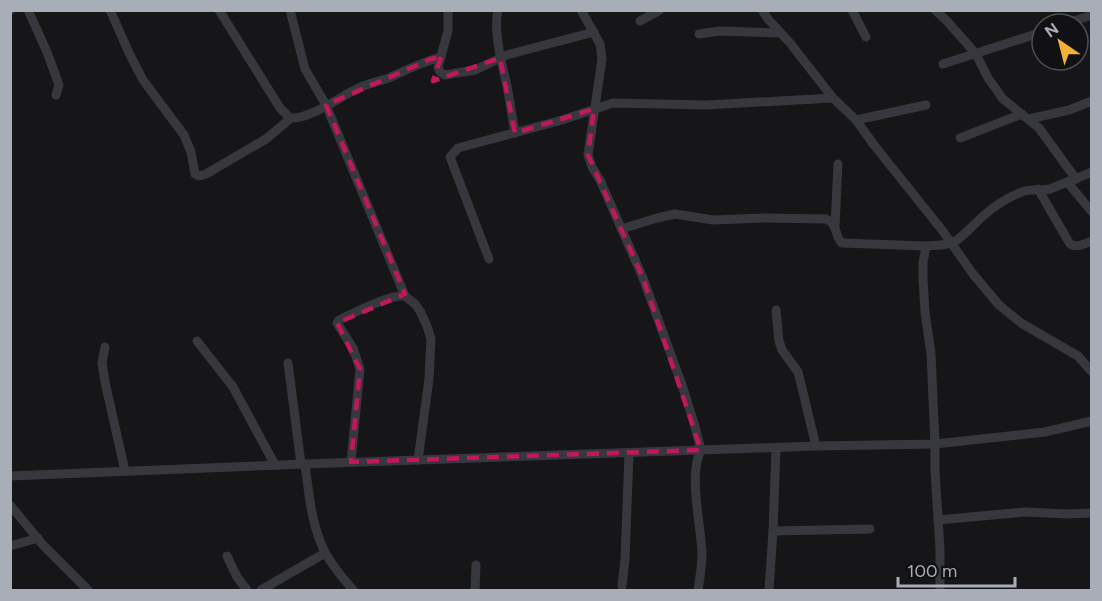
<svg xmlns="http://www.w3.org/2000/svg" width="1102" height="601" font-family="Figtree,sans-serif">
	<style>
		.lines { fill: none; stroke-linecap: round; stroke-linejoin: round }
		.minor { stroke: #37383d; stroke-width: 9 }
		.marked { fill: none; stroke: #c2185b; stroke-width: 4.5; stroke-dasharray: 12 8; stroke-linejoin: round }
	</style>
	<rect width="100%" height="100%" fill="#161618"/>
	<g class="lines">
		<!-- minor -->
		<g class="minor">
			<polyline points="28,10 47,52 59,85 56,95"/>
			<path d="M 110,10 L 130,55 L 143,80 L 184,135 L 191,152 L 195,174 L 199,176 L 206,174 L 266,139 L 291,118 C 312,119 343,94 363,86 C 371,83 380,81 389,78 C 406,70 422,62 441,57"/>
			<polyline points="219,10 280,108 288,116 291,118"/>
			<polyline points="290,10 305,69 326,105 405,296 415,304 420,311 427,326 431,339 429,379 418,460"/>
			<polyline points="448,10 448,31 438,67 440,72 445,75 475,70 507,55 594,32"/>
			<path d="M 498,10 C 493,31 502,65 507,86 C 510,101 512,117 515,133"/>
			<path d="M 581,10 L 600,44 L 602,59 L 588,155 L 592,167 L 600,180 L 643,278 L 682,385 L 694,423 L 701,450 C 688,474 701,525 702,553 C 702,566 700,578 698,590"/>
			<polyline points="762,10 768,19 790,43 833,98 856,120 874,145 942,230 973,274 999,305 1021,323 1078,356 1092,372"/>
			<polyline points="852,10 866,37"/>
			<polyline points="935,10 947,21 976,54 988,78 1003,99 1039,128 1076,179"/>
			<polyline points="10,11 11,10"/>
			<polyline points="640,21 660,10"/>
			<polyline points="1065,24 1092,15"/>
			<polyline points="699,34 720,31 780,33"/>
			<polyline points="943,64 1042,32"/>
			<polyline points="1029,119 1069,110 1092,101"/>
			<polyline points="856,120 926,105"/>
			<polyline points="960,138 1022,114"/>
			<polyline points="1068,183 1092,212"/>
			<path d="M 1038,189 L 1070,244 C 1077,248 1084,244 1092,241"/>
			<polyline points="835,226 838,164"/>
			<path d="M 621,229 L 657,218 L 675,214 L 713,220 L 765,218 L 826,219 C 838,223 834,236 842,243 L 926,246"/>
			<polyline points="489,259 450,157 458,148 562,120 613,103 706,105 833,98"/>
			<polyline points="776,310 779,341 782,350 798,372 816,446"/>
			<polyline points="197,341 233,387 275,465"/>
			<polyline points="105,347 102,363 105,382 125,471"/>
			<polyline points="288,363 301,464"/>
			<path d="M 351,462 L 360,369 L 353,348 L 337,323 L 339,320 C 354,313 390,294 405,296"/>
			<path d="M 305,464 C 309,493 311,525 325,552 C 332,566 343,578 353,590"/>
			<polyline points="10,476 305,464 816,446 935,444 1045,432 1092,421"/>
			<polyline points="10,505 43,545 88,590"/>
			<polyline points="938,520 1025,512 1067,514 1092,513"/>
			<polyline points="773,531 870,529"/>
			<polyline points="10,546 38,538"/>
			<polyline points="227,556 237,577 247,590"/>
			<polyline points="622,586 625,559 629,453"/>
			<polyline points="261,590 325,553"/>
			<polyline points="475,590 476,565"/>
			<polyline points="769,590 773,531 776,448"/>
			<path d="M 940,590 L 940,549 L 935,471 L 935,444 L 931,354 L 925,312 L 923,279 L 923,263 L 926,246 C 934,245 946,246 954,242 C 964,236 973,225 982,217 C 993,207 1008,197 1022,192 C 1031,188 1040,191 1050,189 L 1092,172"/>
		</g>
	</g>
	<!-- marked area -->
	<path class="marked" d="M 441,57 L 433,81 L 500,58 L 515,133 L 594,109 L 588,155 L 643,278 L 701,450 L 351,462 L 360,369 L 337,323 L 405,294 L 326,105 L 431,59 Z"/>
	<!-- border -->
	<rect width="1102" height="601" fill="none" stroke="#a8adb8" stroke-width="24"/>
	<!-- north arrow -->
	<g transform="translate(1060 42) rotate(325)"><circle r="28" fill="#111113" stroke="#4d4f55" stroke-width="1.5"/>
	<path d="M0-4.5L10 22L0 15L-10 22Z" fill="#f2b134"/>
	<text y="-9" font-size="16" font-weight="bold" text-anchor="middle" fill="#a8adb8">N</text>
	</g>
	<!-- scale -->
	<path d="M898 577v9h117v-9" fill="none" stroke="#a8adb8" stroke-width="3"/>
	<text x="907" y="577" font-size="18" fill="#a8adb8" stroke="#111113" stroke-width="4.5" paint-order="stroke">100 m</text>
</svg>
